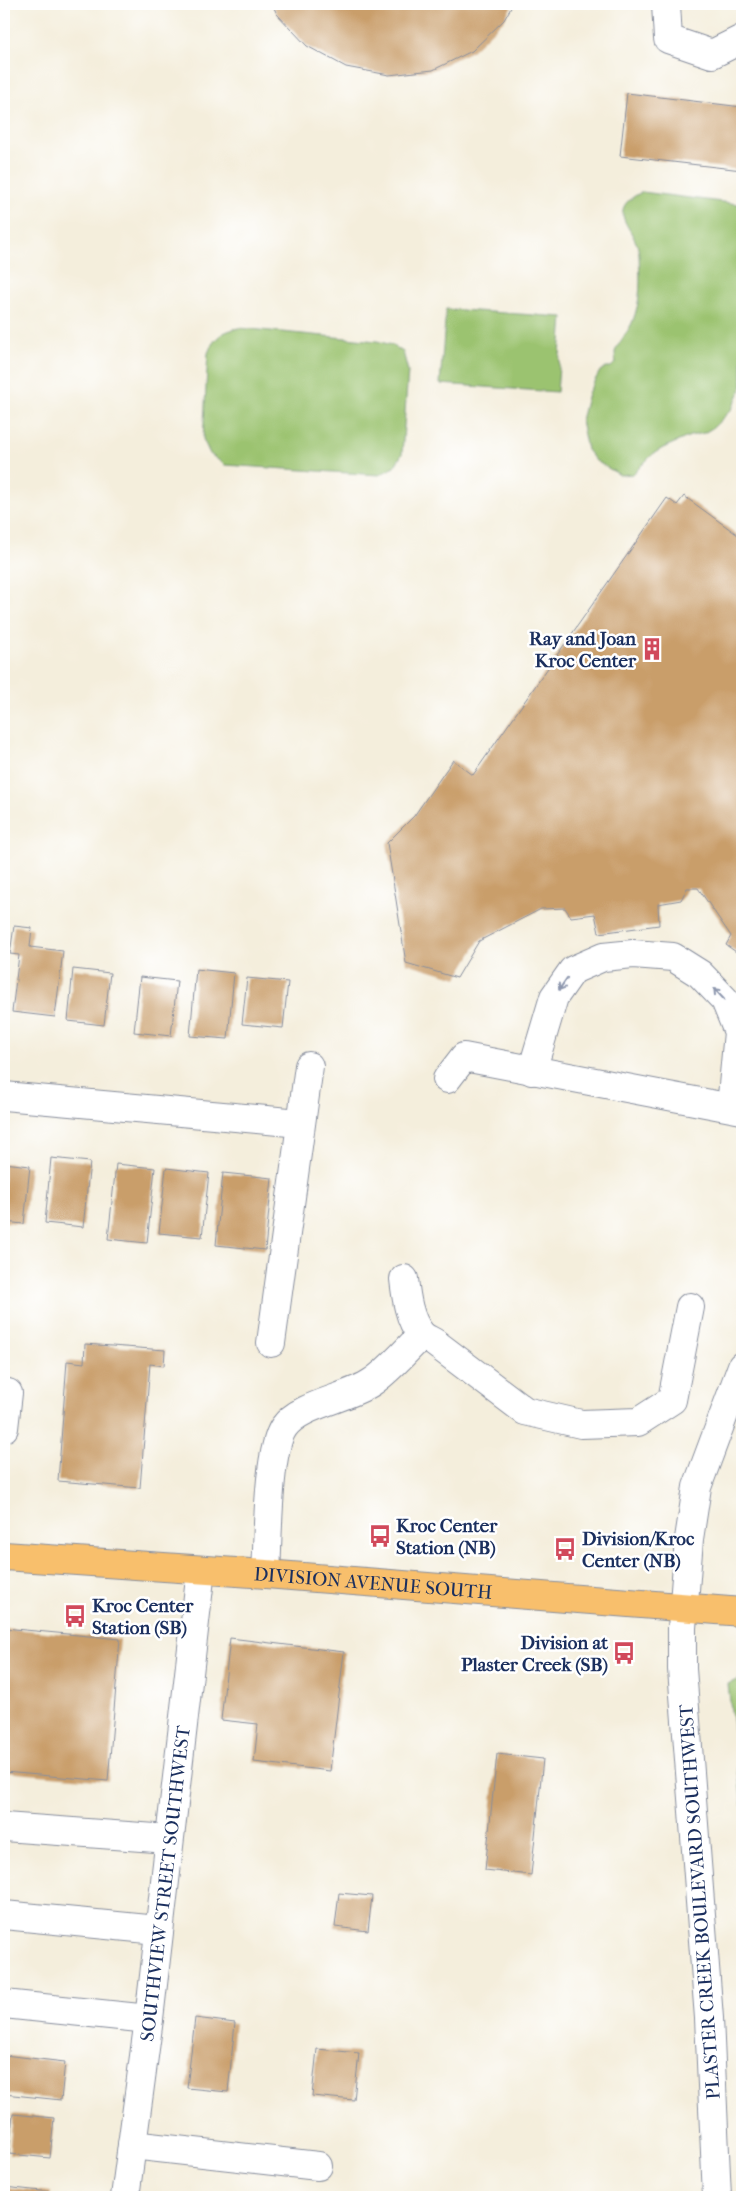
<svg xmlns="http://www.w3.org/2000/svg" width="746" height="2201" font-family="'IM FELL French Canon',serif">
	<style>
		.green { fill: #9bc36f; stroke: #5b7966 }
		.building { fill: #c99e6a }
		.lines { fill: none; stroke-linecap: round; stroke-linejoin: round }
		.minor-casing { stroke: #888e9d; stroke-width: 30 }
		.major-casing { stroke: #888e9d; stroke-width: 30 }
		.minor { stroke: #fff; stroke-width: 28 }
		.major { stroke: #f8bf6c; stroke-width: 28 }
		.oneway { stroke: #8d97ae }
		.labels { text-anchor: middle; stroke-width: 5; stroke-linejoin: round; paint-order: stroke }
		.poi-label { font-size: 19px; font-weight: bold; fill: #1b2f5e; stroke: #fff; text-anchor: start }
		.street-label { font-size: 19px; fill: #1b2f5e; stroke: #fff }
	</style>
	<rect width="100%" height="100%" fill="#fff"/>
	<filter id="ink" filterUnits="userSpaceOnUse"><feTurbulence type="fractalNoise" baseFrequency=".02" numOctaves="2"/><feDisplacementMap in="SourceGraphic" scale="10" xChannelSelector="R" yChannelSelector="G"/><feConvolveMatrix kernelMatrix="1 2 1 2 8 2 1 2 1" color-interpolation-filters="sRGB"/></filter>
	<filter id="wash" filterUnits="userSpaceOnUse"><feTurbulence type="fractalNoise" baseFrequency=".0096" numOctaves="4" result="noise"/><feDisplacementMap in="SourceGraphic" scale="20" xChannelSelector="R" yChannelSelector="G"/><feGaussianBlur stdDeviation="1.12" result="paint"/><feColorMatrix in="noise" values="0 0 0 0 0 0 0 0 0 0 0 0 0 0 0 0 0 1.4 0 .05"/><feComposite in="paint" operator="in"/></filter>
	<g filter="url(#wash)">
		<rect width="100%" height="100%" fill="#f4eedc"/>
		<!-- green -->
		<g class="green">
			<path d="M 642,192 L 738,204 L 742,206 L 742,387 L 732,409 L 714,427 L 704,433 L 690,436 L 663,448 L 653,454 L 633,474 L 620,475 L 596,461 L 587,450 L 581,420 L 588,393 L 600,371 L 606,367 L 611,367 L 615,363 C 616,360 615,356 615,352 C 616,347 629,330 632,323 C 642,298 640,281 639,255 C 638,228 601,212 642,192 Z"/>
			<polygon points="446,309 563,317 557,392 440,384"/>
			<path d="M 239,328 L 377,341 L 392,345 L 403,352 L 408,371 L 402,454 L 394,467 L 379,475 L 225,465 L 210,454 L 203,439 L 208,353 C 214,337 223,331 239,328 Z"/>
			<polygon points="739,1679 742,1680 742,1806 728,1684"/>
		</g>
		<g id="blocks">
			<!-- building -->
			<g class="building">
				<polygon points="272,4 513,4 504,20 472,51 433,70 389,75 346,67 307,46 277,14"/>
				<polygon points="627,93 742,107 742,170 620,156"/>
				<polygon points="684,496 742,538 742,956 726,945 731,936 698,888 687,888 681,900 658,904 659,925 599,933 595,914 571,917 565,908 541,909 479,941 457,978 406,963 387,843 414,816 453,760 473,775 667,498 677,505"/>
				<polygon points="14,926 32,928 30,947 63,951 55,1017 12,1012 19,955 10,954"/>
				<polygon points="73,969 110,973 104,1025 68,1021"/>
				<polygon points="196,969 234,973 228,1039 190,1036"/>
				<polygon points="140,977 177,981 171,1036 134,1032"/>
				<polygon points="247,978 288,982 283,1028 242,1024"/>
				<polygon points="51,1158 90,1162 83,1227 45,1223"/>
				<polygon points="4,1163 30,1166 24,1224 4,1222"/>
				<polygon points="116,1164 155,1168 147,1243 108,1239"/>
				<polygon points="166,1168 209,1173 202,1237 159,1233"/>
				<polygon points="223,1173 272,1178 265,1250 216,1245"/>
				<polygon points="85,1344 165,1350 164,1366 150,1364 140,1488 58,1481 67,1361 84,1363"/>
				<polygon points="4,1628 120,1639 108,1781 4,1772"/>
				<polygon points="230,1638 344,1652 330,1771 254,1762 258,1724 221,1720"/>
				<polygon points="497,1754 543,1759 531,1875 485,1870"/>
				<polygon points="339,1893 372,1896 368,1931 335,1927"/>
				<polygon points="195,2018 235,2023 228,2092 187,2088"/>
				<polygon points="317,2049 359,2053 354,2100 312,2096"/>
				<polygon points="4,2055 65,2062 61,2100 4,2094"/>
				<polygon points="13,2114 54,2118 50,2158 9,2154"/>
				<polygon points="4,2187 51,2192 50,2197 4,2197"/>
			</g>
		</g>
	</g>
	<g filter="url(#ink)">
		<use href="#blocks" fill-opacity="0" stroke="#888e9d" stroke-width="1"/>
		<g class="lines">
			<defs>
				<g id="minor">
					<polyline points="666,4 668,39 712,54 742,39"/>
					<polyline points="532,1071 554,997 573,970 603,957 633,954 673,957 700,974 725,1000 738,1032 731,1107"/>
					<polyline points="447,1079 464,1057 742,1110"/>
					<polyline points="4,1096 300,1123"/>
					<path d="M 404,1279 C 406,1297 409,1320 421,1334 C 424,1338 431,1340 435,1343 L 525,1411 L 581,1424 L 638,1422 L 672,1400 L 690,1307"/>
					<polyline points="271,1343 309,1066"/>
					<polyline points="4,1392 8,1393 4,1428"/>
					<path d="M 266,1574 C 268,1543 267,1451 284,1427 C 300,1404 347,1399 372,1382 C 390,1370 406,1350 422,1335"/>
					<polyline points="4,1827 169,1839"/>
					<polyline points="4,1915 158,1930"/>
					<polyline points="4,2004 149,2019"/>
					<polyline points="132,2145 318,2166"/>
					<path id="s1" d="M 125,2197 L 149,2019 L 201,1570"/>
					<polyline points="717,2197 709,2018 682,1669 682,1628 689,1539 697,1487 742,1366"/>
				</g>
				<g id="major">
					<path id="s2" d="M 4,1556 L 266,1574 L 742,1612"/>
				</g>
			</defs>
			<!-- minor casing -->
			<use href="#minor" class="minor-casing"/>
			<!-- major casing -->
			<use href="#major" class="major-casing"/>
			<!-- minor -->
			<use href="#minor" class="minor"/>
			<!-- major -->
			<use href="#major" class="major"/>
		</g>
		<!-- one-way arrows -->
		<defs><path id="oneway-shaft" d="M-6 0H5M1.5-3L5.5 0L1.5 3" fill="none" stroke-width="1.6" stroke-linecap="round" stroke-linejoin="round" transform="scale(1.25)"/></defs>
		<g class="oneway">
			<use href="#oneway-shaft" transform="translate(563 984) rotate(124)"/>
			<use href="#oneway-shaft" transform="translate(719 994) rotate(-133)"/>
		</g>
	</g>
	<!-- icons -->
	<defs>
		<symbol id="building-bare" viewBox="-9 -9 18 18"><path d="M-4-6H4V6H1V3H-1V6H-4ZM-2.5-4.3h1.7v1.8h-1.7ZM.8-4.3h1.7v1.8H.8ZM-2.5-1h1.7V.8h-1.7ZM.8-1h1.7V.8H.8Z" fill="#d1495b" stroke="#fff" stroke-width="2.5" paint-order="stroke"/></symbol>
		<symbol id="bus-bare" viewBox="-9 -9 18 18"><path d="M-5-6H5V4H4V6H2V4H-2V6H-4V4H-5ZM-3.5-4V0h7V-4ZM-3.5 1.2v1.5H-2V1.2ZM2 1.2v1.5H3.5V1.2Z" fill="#d1495b" stroke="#fff" stroke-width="2.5" paint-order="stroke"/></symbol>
	</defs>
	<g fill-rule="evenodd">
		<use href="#building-bare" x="636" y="633" width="32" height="32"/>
		<use href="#bus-bare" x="364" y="1520" width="32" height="32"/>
		<use href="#bus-bare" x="549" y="1533" width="32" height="32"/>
		<use href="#bus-bare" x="59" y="1600" width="32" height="32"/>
		<use href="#bus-bare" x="608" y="1637" width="32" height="32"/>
	</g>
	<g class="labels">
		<!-- poi labels -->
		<g class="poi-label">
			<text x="636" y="645" text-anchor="end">Ray and Joan<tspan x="636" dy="22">Kroc Center</tspan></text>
			<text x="396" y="1532">Kroc Center<tspan x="396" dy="22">Station (NB)</tspan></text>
			<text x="582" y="1545">Division/Kroc<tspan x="582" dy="22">Center (NB)</tspan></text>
			<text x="92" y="1612">Kroc Center<tspan x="92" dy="22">Station (SB)</tspan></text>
			<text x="608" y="1649" text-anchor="end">Division at<tspan x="608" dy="22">Plaster Creek (SB)</tspan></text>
		</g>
		<!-- street labels -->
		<g class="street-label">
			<text dy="7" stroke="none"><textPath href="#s2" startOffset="370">DIVISION AVENUE SOUTH</textPath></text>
			<text dy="7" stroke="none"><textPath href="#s1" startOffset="316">SOUTHVIEW STREET SOUTHWEST</textPath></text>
			<text transform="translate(699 1902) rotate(-94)" y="7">PLASTER CREEK BOULEVARD SOUTHWEST</text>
		</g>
	</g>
	<!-- margin -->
	<rect width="746" height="2201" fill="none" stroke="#fff" stroke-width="20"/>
</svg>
